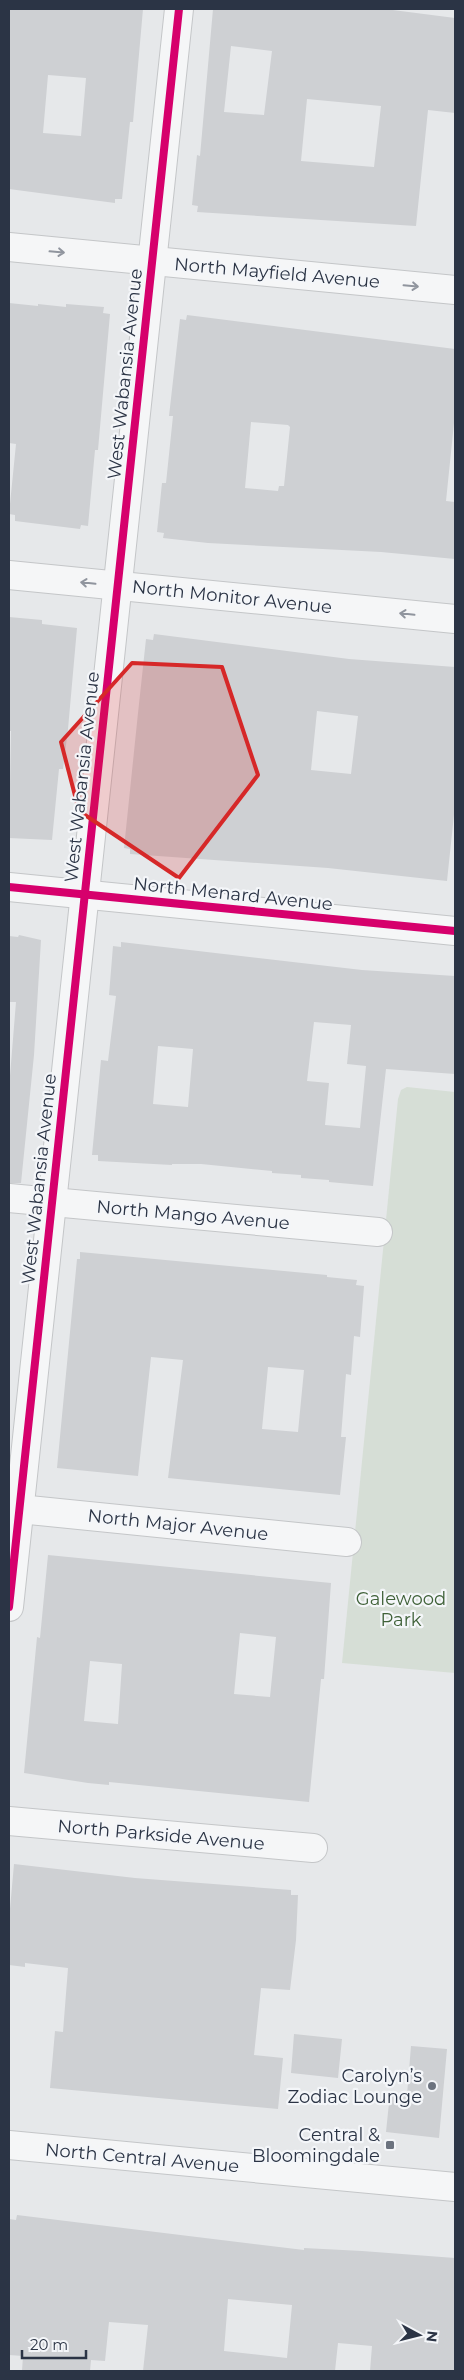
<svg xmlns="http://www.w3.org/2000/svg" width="464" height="2380" font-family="Montserrat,sans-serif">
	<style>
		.green { fill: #d6ded6 }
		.building { fill: #ced0d3; fill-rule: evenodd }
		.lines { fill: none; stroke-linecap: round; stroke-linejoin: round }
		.minor-casing { stroke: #c4c6c8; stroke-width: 30 }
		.minor { stroke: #f5f6f7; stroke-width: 28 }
		.cycleway-casing { stroke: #f4f6f9; stroke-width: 11 }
		.cycleway { stroke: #d6006c; stroke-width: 8 }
		.oneway { stroke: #90959e }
		.marked { fill: #d62828; fill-opacity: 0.2; stroke: #d62828; stroke-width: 4; stroke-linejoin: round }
		.poi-dot { fill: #6c737f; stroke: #f4f6f9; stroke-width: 2 }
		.labels { text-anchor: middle; stroke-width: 4.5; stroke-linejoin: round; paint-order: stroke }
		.street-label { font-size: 18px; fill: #2b3445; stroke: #f4f6f9 }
		.park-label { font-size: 18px; fill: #3f6138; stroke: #f4f6f9 }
		.poi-label { font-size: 18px; fill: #2b3445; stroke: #f4f6f9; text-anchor: end }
	</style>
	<rect width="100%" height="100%" fill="#e6e8ea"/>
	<!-- green -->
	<polygon class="green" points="407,1087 455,1092 455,1673 342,1663 398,1099 401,1090"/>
	<!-- building -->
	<g class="building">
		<path d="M 9,9 L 143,9 L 133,122 L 130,122 L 122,199 L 115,199 L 115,203 L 9,189 ZM 48,75 L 86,78 L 81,136 L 43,133 Z"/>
		<path d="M 213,9 L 385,9 L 455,18 L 455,113 L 428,110 L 416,226 L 197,212 L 198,206 L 192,205 L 197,155 L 200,156 ZM 231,46 L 272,51 L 264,115 L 224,112 ZM 307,99 L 381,106 L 374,167 L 301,161 Z"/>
		<polygon points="9,303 38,306 38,304 66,307 66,304 104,307 103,313 110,314 98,450 95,450 88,526 81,525 80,529 15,521 15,515 9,514 16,444 9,443"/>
		<path d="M 187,315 L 455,349 L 454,423 L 446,501 L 455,502 L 455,559 L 381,552 L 208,543 L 163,538 L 164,533 L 157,532 L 162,483 L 166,483 L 173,416 L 169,416 L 180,319 L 186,320 ZM 251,422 L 288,425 L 290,427 L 284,486 L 279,486 L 278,491 L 245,488 Z"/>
		<polygon points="9,617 42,620 42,624 77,628 68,729 63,769 59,769 52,840 9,838 11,731 9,731"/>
		<path d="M 154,634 L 349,659 L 455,667 L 455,805 L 447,881 L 328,868 L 130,854 L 130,849 L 124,848 L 138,713 L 146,639 L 153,640 ZM 317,711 L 358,716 L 351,774 L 311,770 Z"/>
		<polygon points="19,935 41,940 34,1055 21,1183 9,1183 9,1088 16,1002 9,1002 9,936 18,937"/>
		<path d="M 121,942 L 362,970 L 455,976 L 455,1074 L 386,1069 L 373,1186 L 329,1182 L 329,1180 L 301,1178 L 301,1175 L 272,1173 L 272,1171 L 201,1164 L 172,1164 L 172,1165 L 98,1161 L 98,1155 L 92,1155 L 101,1060 L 108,1061 L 116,996 L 109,995 L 113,946 L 121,947 ZM 314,1022 L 351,1025 L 347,1064 L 366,1066 L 360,1128 L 325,1125 L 329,1083 L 307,1081 ZM 158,1046 L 193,1049 L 188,1107 L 153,1104 Z"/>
		<path d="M 80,1252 L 327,1275 L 327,1277 L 357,1280 L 356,1285 L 364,1286 L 360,1337 L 354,1336 L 351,1375 L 346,1374 L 341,1437 L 346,1437 L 340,1495 L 168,1478 L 183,1360 L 151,1357 L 138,1476 L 57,1468 L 77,1259 L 80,1259 ZM 268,1367 L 304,1370 L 298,1432 L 262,1429 Z"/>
		<path d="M 48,1555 L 331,1583 L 324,1679 L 321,1679 L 309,1802 L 109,1782 L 109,1785 L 88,1783 L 24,1773 L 37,1637 L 40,1638 ZM 240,1633 L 276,1637 L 270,1697 L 234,1694 ZM 90,1661 L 122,1664 L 118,1724 L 84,1721 Z"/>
		<polygon points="14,1864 135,1878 291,1890 291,1895 298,1895 296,1940 290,1990 261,1988 254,2055 283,2058 278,2109 50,2088 55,2031 63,2032 68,1968 25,1963 25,1967 9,1965 9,1920"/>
		<polygon points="294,2034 342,2039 338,2078 291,2073"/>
		<polygon points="411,2046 447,2049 439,2138 386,2132 390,2093 407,2095"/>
		<path d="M 17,2215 L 304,2250 L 304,2248 L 362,2251 L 455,2258 L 455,2371 L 370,2371 L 372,2346 L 338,2343 L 335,2371 L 143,2371 L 148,2325 L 109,2322 L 105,2361 L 91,2360 L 90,2371 L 22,2371 L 23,2356 L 9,2355 L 9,2219 L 16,2220 ZM 228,2299 L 292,2305 L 287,2358 L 224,2351 Z"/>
	</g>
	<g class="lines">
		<defs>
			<g id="minor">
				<polyline points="9,247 455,290"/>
				<polyline points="9,575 455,619"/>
				<polyline points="9,887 455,931"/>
				<polyline points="9,1198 378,1232"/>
				<polyline points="9,1508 347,1542"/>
				<polyline points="9,1607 179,9"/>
				<polyline points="9,1821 313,1848"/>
				<polyline points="9,2145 455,2187"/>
			</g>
		</defs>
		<!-- minor casing -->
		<use href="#minor" class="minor-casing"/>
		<!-- minor -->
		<use href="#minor" class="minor"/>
		<defs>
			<g id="cycleway">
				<polyline points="9,887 455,931"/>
				<polyline points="9,1607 179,9"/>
			</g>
		</defs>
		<!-- cycleway casing -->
		<use href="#cycleway" class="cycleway-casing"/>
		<!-- cycleway -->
		<use href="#cycleway" class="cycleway"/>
	</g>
	<!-- one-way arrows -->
	<defs><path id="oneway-shaft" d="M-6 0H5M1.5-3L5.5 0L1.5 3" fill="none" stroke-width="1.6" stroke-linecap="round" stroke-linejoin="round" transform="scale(1.25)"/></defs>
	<g class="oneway">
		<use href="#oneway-shaft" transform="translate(57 252) rotate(5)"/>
		<use href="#oneway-shaft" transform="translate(411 286) rotate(5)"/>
		<use href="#oneway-shaft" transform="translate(88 583) rotate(-174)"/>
		<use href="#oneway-shaft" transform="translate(407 614) rotate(-174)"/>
	</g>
	<!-- marked area -->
	<path class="marked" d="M 132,663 L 222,667 L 258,775 L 179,878 L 79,811 L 61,742 Z"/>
	<!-- markers -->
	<g class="poi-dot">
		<circle cx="432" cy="2086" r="5"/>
		<rect x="385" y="2140" width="10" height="10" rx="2.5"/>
	</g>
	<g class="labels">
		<!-- street labels -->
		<g class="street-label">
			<text transform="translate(277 273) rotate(5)" y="6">North Mayfield Avenue</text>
			<text transform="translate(125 374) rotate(-84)" y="6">West Wabansia Avenue</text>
			<text transform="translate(232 597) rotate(6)" y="6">North Monitor Avenue</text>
			<text transform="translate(82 777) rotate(-84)" y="6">West Wabansia Avenue</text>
			<text transform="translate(233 894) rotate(6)" y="6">North Menard Avenue</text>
			<text transform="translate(39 1179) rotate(-84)" y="6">West Wabansia Avenue</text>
			<text transform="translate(193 1215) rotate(5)" y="6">North Mango Avenue</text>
			<text transform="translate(178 1525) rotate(6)" y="6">North Major Avenue</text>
			<text transform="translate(161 1835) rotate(5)" y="6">North Parkside Avenue</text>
			<text transform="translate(142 2158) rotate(5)" y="6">North Central Avenue</text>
		</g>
		<!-- park labels -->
		<g class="park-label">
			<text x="401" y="1605">Galewood<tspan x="401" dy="21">Park</tspan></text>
		</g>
		<!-- poi labels -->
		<g class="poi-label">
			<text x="422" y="2082">Carolyn’s<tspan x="422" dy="21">Zodiac Lounge</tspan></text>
			<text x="380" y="2141">Central &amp;<tspan x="380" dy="21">Bloomingdale</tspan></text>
		</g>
	</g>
	<!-- border -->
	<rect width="464" height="2380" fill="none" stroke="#2b3445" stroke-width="20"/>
	<!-- north arrow -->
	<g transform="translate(419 2335) rotate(97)" stroke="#f4f6f9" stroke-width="4" paint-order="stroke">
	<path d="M0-4L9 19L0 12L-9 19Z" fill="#2b3445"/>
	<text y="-8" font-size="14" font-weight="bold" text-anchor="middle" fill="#2b3445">N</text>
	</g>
	<!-- scale -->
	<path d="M22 2350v8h64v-8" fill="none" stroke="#2b3445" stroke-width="2.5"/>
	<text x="30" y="2350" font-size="15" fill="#2b3445" stroke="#f4f6f9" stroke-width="4" paint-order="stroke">20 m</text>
</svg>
